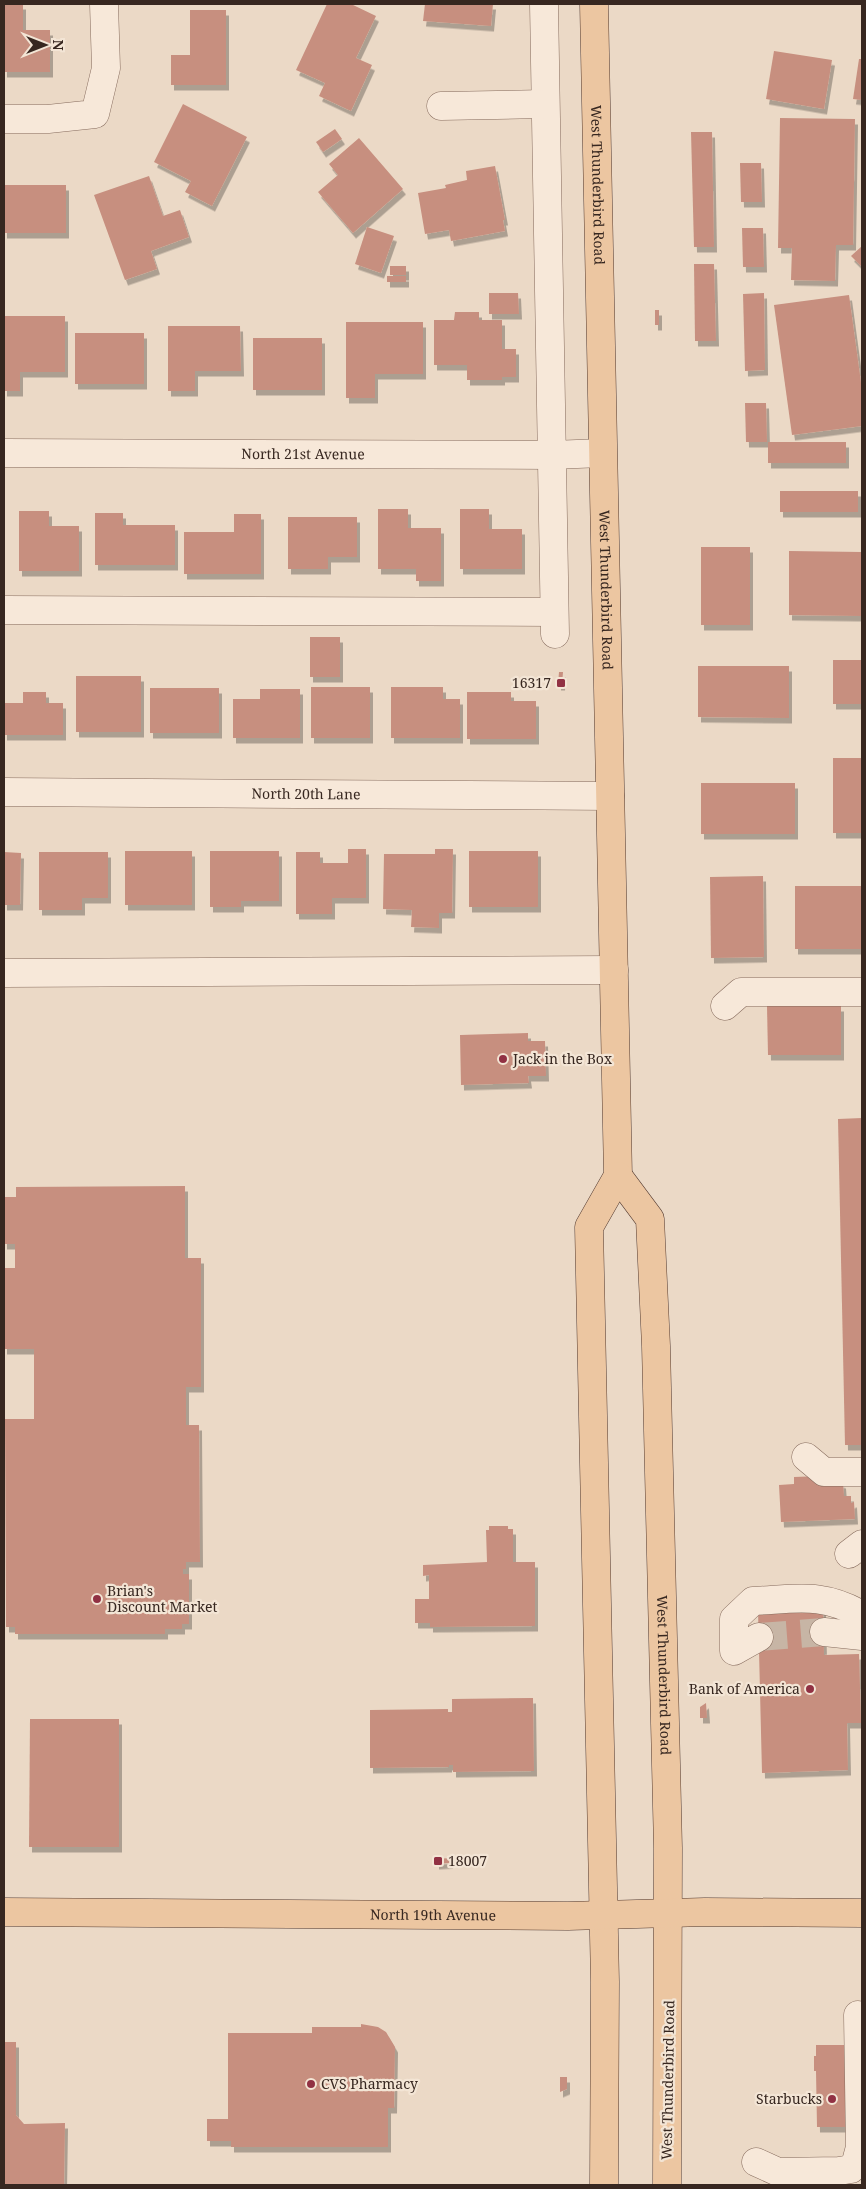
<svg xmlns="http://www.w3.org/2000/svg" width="866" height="2189" font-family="'Noto Serif',serif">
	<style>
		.building { fill: #c78f7f; filter: url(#shadow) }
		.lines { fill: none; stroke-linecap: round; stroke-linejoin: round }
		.minor-tunnel { stroke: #c7b5a5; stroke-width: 28; stroke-dasharray: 28 14; stroke-linecap: butt }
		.minor-casing { stroke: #866b5d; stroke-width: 29 }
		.major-casing { stroke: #543b31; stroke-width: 29 }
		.minor { stroke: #f7e8d9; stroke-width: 28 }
		.major { stroke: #ecc6a1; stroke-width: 28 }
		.poi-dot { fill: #913143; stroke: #f3e5d5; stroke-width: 2 }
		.labels { text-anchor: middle; stroke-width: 4.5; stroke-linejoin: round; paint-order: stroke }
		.street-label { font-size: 14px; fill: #372720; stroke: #f3e5d5 }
		.poi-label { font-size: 14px; fill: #372720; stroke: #f3e5d5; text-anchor: start }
	</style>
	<defs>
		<filter id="shadow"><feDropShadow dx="3" dy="5.5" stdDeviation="0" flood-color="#0004"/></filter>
	</defs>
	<rect width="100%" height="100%" fill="#ebd9c6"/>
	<!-- building -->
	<g class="building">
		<polygon points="4,4 23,4 23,30 50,30 50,72 4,72"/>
		<polygon points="327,4 351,4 376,16 356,58 372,65 351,111 319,96 325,83 296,70"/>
		<polygon points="425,4 493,4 491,26 423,21"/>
		<polygon points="190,10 226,10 226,85 171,85 171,55 190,55"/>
		<polygon points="774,51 832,60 824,109 766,99"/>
		<polygon points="859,59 862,59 862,100 853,99"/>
		<polygon points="183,104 247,137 212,206 185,192 191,181 154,162"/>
		<polygon points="780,118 855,119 853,245 836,245 835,281 791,280 792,248 778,248"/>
		<polygon points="335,129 342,139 323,152 316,142"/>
		<polygon points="691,132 712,132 714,247 694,247"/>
		<polygon points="359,138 403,189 353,233 318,192 338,175 329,164"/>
		<polygon points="740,163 761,163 762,202 741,202"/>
		<polygon points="495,166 505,220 503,220 505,231 451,241 449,230 425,234 418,193 446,188 445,185 467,180 466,171"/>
		<polygon points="149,176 163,216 180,210 189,237 151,251 157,269 125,280 94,195"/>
		<rect x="4" y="185" width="62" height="48"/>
		<polygon points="367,227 394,236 381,273 355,264"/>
		<polygon points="742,228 763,228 764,267 743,267"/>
		<polygon points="862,246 862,267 851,256"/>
		<polygon points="694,264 714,264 716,341 695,341"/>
		<rect x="390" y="266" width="16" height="9"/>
		<rect x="387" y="276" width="19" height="6"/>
		<polygon points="489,293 518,293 519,314 489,314"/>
		<polygon points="764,293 765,370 745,371 743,294"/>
		<polygon points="849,295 862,390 862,426 792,435 774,305"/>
		<rect x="655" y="310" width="4" height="15"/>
		<polygon points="455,312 479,312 479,320 502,320 502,349 516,349 516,377 502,377 502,380 467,380 467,365 434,365 434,320 454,320"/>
		<polygon points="4,316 65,316 65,372 20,372 20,391 4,391"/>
		<polygon points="346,322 423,322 423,374 375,374 375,398 346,398"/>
		<polygon points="168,326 240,326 241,371 195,371 195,391 168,391"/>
		<rect x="75" y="333" width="69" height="51"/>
		<rect x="253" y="338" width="69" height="52"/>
		<polygon points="745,403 766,403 767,442 746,442"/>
		<rect x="768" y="442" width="78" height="21"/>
		<rect x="780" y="491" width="78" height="21"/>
		<polygon points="378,509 408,509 408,528 441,528 441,581 416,581 416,569 378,569"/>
		<polygon points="460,509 489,509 489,529 522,529 522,569 460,569"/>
		<polygon points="19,511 49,511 49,526 79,526 79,571 19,571"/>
		<polygon points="95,513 123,513 123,525 175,525 175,565 95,565"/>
		<polygon points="234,514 261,514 261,574 184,574 184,532 234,532"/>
		<polygon points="288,517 357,517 357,557 328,557 328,569 288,569"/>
		<rect x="701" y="547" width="49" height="78"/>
		<polygon points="789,551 862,552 862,616 789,615"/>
		<rect x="310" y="637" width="30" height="40"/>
		<rect x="833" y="660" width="29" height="44"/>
		<polygon points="698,666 789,666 789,718 698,717"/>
		<polygon points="559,672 563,672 562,685 558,685"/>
		<rect x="76" y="676" width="65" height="56"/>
		<rect x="311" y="687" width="59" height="51"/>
		<polygon points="391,687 443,687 443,699 460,699 460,738 391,738"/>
		<rect x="150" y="688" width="69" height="45"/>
		<polygon points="260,689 300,689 300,738 233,738 233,699 260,699"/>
		<polygon points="23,692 46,692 46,703 63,703 63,735 4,735 4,703 23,703"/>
		<polygon points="467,692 511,692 511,701 536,701 536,739 467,739"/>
		<rect x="833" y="758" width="29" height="75"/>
		<rect x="701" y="783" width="94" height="51"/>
		<polygon points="348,849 366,849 366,898 332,898 332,914 296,914 296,852 320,852 320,863 348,863"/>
		<polygon points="435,849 453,849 452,913 439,913 439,928 411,927 412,910 383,909 384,854 435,854"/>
		<rect x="125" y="851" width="67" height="54"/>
		<polygon points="210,851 279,851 279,901 241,901 241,907 210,907"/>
		<rect x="469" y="851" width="69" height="56"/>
		<polygon points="4,852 21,853 20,905 4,905"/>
		<polygon points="39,852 108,852 108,898 82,898 82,910 39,910"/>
		<polygon points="763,876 764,957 711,958 710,877"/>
		<rect x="795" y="886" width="67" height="63"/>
		<polygon points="767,1006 841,1006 841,1055 768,1055"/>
		<polygon points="528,1033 528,1041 545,1041 546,1076 528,1076 529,1083 461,1085 460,1035"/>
		<polygon points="862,1118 862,1445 845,1445 838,1119"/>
		<polygon points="185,1186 185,1258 201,1258 201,1387 186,1387 186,1425 199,1425 200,1562 186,1562 186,1569 183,1569 183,1574 189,1574 189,1624 182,1624 182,1629 165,1629 165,1634 15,1634 15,1627 6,1627 5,1419 34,1419 34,1349 4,1349 4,1268 15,1268 15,1244 4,1244 4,1197 16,1197 16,1187"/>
		<polygon points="821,1476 843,1483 844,1496 851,1496 851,1503 854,1502 855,1519 781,1522 779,1485 794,1484 794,1477"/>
		<polygon points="489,1526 508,1526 508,1529 513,1529 513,1562 535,1562 535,1626 430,1627 430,1623 415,1623 415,1599 429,1599 429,1575 423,1576 423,1565 487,1562 486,1530 489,1530"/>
		<polygon points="823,1609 824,1655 859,1654 861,1723 847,1723 848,1770 762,1773 758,1610"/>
		<polygon points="533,1698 534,1771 453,1772 453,1765 449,1765 449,1767 370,1768 370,1710 448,1709 448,1712 452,1712 452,1699"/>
		<polygon points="706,1703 707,1718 700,1718 700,1707"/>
		<polygon points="30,1719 119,1719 119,1847 29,1847"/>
		<polygon points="450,1858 450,1863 436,1864 436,1859"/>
		<polygon points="361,2024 378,2027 386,2032 395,2047 394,2108 388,2108 388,2147 231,2147 231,2141 207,2141 207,2119 228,2119 228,2033 312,2033 312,2027 361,2027"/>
		<polygon points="4,2042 16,2042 16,2115 24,2124 65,2123 64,2185 4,2185"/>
		<polygon points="816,2045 847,2045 848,2127 817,2127 816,2071 814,2071 814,2056 816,2056"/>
		<polygon points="560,2077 567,2077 567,2089 560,2092"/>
	</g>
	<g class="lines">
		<!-- minor-tunnel -->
		<polyline class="minor-tunnel" points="759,1637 824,1632"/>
		<defs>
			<g id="minor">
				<polyline points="544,4 555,634"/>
				<polyline points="441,106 545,104"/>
				<polyline points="4,119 48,119 95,114 106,68 104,4"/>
				<path id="s1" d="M 4,453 L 552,455 L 602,453"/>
				<polyline points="4,610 554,612"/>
				<path id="s2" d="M 4,792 L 610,796"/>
				<polyline points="4,973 614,970"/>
				<polyline points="725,1006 741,992 862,992"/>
				<polyline points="806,1457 824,1472 862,1472"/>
				<polyline points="849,1554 862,1544"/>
				<polyline points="824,1632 862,1636"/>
				<path d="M 759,1637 L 734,1651 L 734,1619 L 753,1601 C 797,1599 822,1592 862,1615"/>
				<polyline points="756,2162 778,2172 839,2171 851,2169 856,2162 860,2147 858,2015"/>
			</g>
			<g id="major">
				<path id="s3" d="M 594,4 L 618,1176 L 589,1227 L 605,1982 L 604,2185"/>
				<path id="s4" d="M 618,1176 L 650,1219 L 656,1346 L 668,1848 L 667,2185"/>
				<path id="s5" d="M 4,1912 L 568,1916 L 705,1912 L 862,1913"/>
			</g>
		</defs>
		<!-- minor casing -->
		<use href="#minor" class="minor-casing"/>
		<!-- major casing -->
		<use href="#major" class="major-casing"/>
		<!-- minor -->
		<use href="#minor" class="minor"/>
		<!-- major -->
		<use href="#major" class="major"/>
	</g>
	<!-- markers -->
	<g class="poi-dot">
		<rect x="556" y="678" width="10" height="10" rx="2.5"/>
		<circle cx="503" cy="1059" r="5"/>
		<circle cx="97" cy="1599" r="5"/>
		<circle cx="810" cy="1689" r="5"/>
		<rect x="433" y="1856" width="10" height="10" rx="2.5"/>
		<circle cx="311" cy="2084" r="5"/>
		<circle cx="832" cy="2099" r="5"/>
	</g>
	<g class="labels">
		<!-- street labels -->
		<g class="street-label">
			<text dy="5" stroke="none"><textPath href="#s3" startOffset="181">West Thunderbird Road</textPath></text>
			<text dy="5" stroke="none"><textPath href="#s1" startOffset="299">North 21st Avenue</textPath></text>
			<text dy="5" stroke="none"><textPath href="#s3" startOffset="586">West Thunderbird Road</textPath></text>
			<text dy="5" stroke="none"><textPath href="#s2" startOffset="302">North 20th Lane</textPath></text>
			<text dy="5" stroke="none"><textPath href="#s4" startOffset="510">West Thunderbird Road</textPath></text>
			<text dy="5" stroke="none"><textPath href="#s5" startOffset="429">North 19th Avenue</textPath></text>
			<text transform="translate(668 2080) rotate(-89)" y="5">West Thunderbird Road</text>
		</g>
		<!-- poi labels -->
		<g class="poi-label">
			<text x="551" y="688" text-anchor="end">16317</text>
			<text x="513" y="1064">Jack in the Box</text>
			<text x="107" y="1596">Brian's<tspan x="107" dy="16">Discount Market</tspan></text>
			<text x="800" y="1694" text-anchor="end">Bank of America</text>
			<text x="448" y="1866">18007</text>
			<text x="321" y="2089">CVS Pharmacy</text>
			<text x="822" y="2104" text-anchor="end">Starbucks</text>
		</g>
	</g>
	<!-- border -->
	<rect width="866" height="2189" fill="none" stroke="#372720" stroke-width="10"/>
	<!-- north arrow -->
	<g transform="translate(45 45) rotate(90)" stroke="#f3e5d5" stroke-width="4" paint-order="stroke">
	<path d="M0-4L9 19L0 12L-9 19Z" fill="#372720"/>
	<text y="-8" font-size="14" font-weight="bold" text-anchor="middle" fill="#372720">N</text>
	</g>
</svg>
